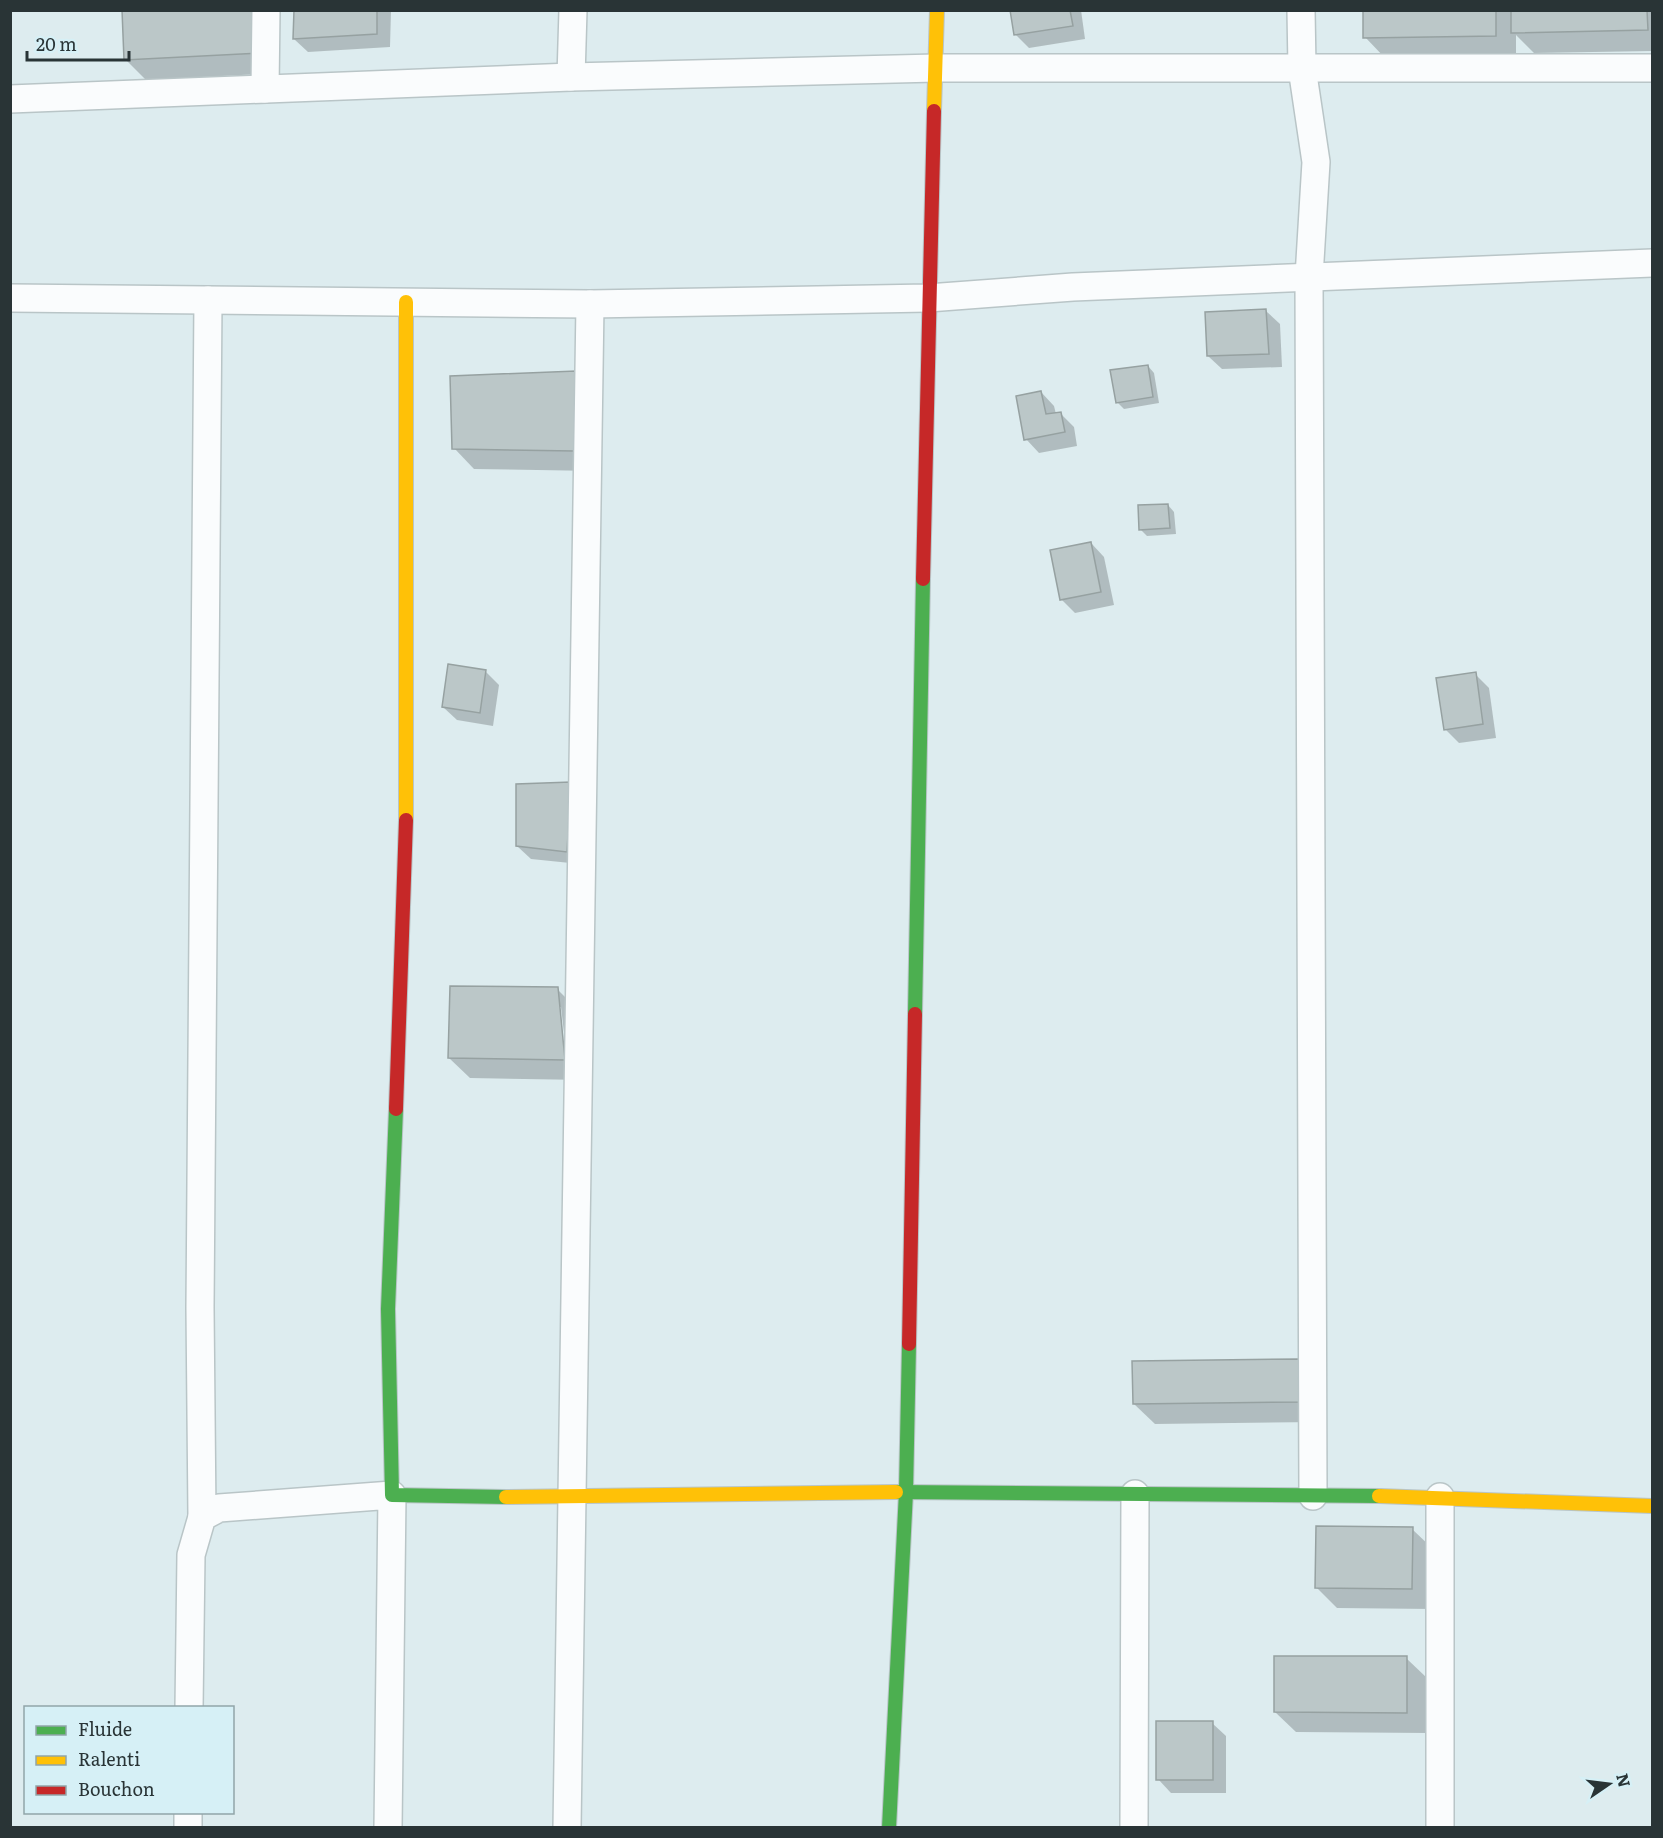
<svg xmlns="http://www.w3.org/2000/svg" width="1663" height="1838" font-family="Literata,serif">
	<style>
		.shadow { fill: #0003; fill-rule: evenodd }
		.building { fill: #bbc7c8; stroke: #96a1a1; stroke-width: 1.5 }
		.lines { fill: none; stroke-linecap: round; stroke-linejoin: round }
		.street-casing { stroke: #b9c5c7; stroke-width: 30 }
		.fast-casing { stroke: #b9c5c7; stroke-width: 16 }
		.slow-casing { stroke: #b9c5c7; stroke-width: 16 }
		.jam-casing { stroke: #b9c5c7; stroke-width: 16 }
		.street { stroke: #fafcfd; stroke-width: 27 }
		.fast { stroke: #4caf50; stroke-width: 14 }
		.slow { stroke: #ffc107; stroke-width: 14 }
		.jam { stroke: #c62828; stroke-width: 14 }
	</style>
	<rect width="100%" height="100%" fill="#ddecef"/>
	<!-- shadow -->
	<g class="shadow">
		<polygon points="123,10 280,10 279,73 146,80 125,59"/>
		<polygon points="296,10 391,10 390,47 308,52 294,39"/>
		<polygon points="1012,10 1081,10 1085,39 1029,48 1015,34"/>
		<polygon points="1364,10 1652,10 1652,51 1534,53 1516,35 1516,56 1385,58 1365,37"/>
		<polygon points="1266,311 1280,324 1282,367 1222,369 1208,356"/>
		<polygon points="1148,366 1154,373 1159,403 1124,409 1117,402"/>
		<polygon points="576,373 595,471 474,469 454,448"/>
		<polygon points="1041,392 1054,406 1056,414 1060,413 1074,427 1077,446 1039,453 1026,439"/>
		<polygon points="1168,505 1174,512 1176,534 1147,536 1141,530"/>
		<polygon points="1091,543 1104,557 1114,605 1075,613 1062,600"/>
		<polygon points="485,671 499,685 493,726 457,720 443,707"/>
		<polygon points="1475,674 1489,688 1496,738 1459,743 1445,729"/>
		<polygon points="571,783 580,864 531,859 517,846"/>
		<path d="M 557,989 L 578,1010 L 585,1080 L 470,1078 L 449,1058 ZM 558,1007 L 561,1007 L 568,1067 L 565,1068 Z"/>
		<polygon points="1298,1361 1319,1381 1319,1422 1155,1424 1134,1404"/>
		<polygon points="1412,1529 1433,1549 1432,1609 1337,1608 1317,1588"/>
		<polygon points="1406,1658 1427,1678 1427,1733 1296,1732 1275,1712"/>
		<polygon points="1212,1723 1226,1736 1226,1793 1171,1793 1158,1779"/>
	</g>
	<!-- building -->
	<g class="building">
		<polygon points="122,10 259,10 259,53 124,60"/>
		<polygon points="294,10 377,10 377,34 293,39"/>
		<polygon points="1010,10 1070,10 1073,26 1014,35"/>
		<polygon points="1363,10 1496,10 1496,36 1363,38"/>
		<polygon points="1511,10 1647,10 1648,30 1511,33"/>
		<polygon points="1266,309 1269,354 1207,356 1205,312"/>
		<polygon points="1148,365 1153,397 1116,403 1110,370"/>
		<polygon points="576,371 575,451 452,449 450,376"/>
		<polygon points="1041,391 1046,414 1061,412 1065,432 1024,440 1016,396"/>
		<polygon points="1168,504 1170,528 1139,530 1138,505"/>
		<polygon points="1091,542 1101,592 1060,600 1050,550"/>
		<polygon points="448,664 486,670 480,713 442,707"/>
		<polygon points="1476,672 1483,724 1444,730 1436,678"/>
		<polygon points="571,782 567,852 516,846 516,784"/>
		<polygon points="450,986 558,987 565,1060 448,1058"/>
		<polygon points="1299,1359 1299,1402 1133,1404 1132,1361"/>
		<polygon points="1316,1526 1413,1527 1412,1589 1315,1588"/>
		<polygon points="1274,1656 1407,1656 1407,1713 1274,1712"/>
		<rect x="1156" y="1721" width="57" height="59"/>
	</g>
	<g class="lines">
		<defs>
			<g id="street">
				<polyline points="1301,10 1302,68 1316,162 1309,277 1313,1496"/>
				<polyline points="571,77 573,10"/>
				<polyline points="265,89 266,10"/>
				<polyline points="10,99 571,77 936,68 1652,68"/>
				<polyline points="10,298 590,304 928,298 1073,287 1652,263"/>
				<polyline points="202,1517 200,1308 208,300"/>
				<polyline points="189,1708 191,1555 202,1517 219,1508 392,1495 388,1828"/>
				<polyline points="188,1828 188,1812"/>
				<polyline points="567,1828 590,304"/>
				<polyline points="1134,1828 1135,1494"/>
				<polyline points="1440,1828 1440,1497"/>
			</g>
			<g id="fast">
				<polyline points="915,1014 923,579"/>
				<polyline points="396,1109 388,1309 392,1495 506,1497"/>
				<polyline points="896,1492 1379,1496"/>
				<polyline points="889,1828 906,1492 909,1344"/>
			</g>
			<g id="slow">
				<polyline points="934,111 937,10"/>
				<polyline points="406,302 406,820"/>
				<polyline points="1379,1496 1652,1506"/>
				<polyline points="506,1497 896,1492"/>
			</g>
			<g id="jam">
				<polyline points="923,579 934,111"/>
				<polyline points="396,1109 406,820"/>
				<polyline points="909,1344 915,1014"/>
			</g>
		</defs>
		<!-- street casing -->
		<use href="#street" class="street-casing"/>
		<!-- fast casing -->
		<use href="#fast" class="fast-casing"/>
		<!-- slow casing -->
		<use href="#slow" class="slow-casing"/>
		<!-- jam casing -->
		<use href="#jam" class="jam-casing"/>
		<!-- street -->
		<use href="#street" class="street"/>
		<!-- fast -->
		<use href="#fast" class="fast"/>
		<!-- slow -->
		<use href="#slow" class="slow"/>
		<!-- jam -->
		<use href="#jam" class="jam"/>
	</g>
	<!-- border -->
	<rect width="1663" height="1838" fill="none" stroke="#293436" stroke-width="24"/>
	<!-- legend -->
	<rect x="24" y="1706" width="210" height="108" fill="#d6f0f6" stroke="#91a5a9" stroke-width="1.5"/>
	<rect x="36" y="1726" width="30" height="9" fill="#4caf50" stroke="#91a5a9" stroke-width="1.5"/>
	<text x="78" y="1736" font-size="18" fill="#293436">Fluide</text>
	<rect x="36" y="1756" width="30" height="9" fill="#ffc107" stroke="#91a5a9" stroke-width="1.5"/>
	<text x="78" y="1766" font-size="18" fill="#293436">Ralenti</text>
	<rect x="36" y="1786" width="30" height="9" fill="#c62828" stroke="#91a5a9" stroke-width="1.5"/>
	<text x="78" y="1796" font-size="18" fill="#293436">Bouchon</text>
	<!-- north arrow -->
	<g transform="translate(1609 1784) rotate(76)" stroke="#d6f0f6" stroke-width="4.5" paint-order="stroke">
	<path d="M0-4.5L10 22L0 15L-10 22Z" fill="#293436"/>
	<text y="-9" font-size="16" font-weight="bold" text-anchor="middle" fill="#293436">N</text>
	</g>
	<!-- scale -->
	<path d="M27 51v9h102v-9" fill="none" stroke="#293436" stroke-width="3"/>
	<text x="36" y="51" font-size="18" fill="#293436" stroke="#d6f0f6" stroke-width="4.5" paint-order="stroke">20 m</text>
</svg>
